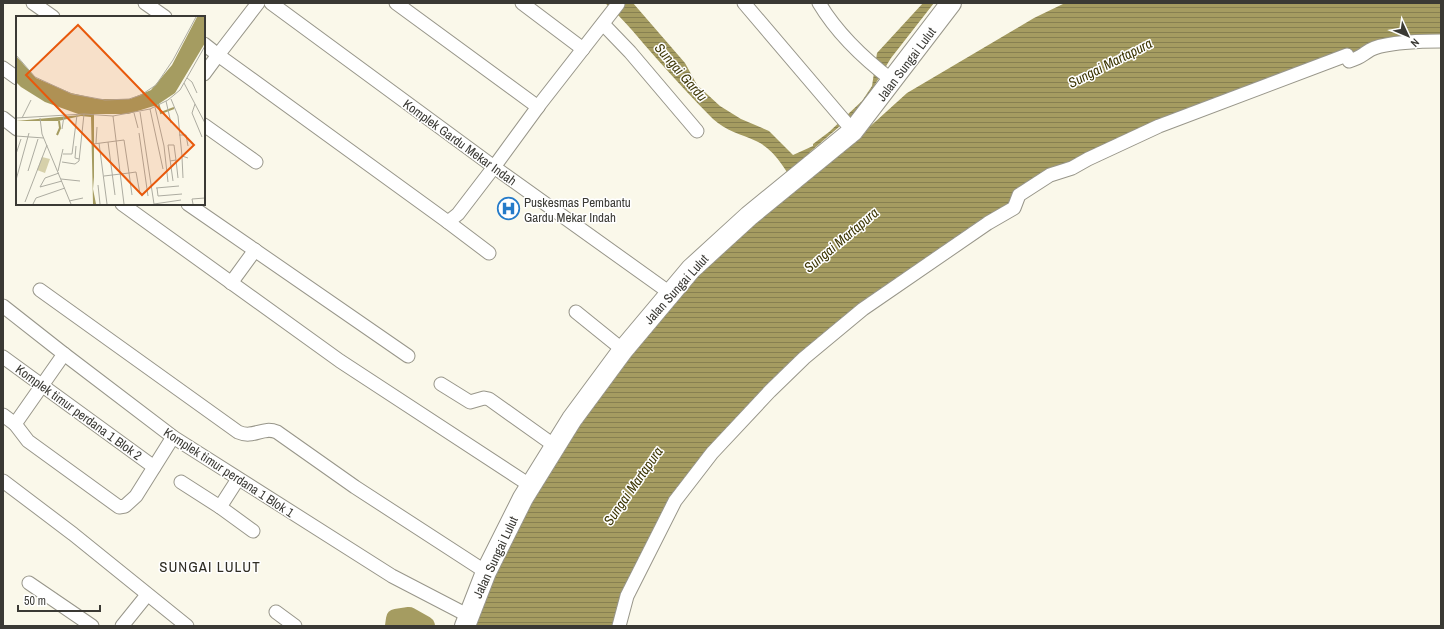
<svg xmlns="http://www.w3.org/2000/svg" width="1444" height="629" font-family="'Archivo Narrow',sans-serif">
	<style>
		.water { fill: url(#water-rules) }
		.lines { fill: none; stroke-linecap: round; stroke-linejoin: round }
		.river { stroke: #a59c61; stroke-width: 20 }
		.minor-casing { stroke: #98968a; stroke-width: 15 }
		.primary-casing { stroke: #98968a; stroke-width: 22 }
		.minor { stroke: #fff; stroke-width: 13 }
		.primary { stroke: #fff; stroke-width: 20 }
		.labels { text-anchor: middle; stroke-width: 3; stroke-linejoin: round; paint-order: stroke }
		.street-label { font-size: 13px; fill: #3a3934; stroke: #fff }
		.poi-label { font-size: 13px; fill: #3a3934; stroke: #fff; text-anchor: start }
		.water-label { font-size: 14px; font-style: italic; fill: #3d3604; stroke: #fff }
		.quarter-label { font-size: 15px; letter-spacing: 1px; fill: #2f2d23; stroke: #fff }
		.inset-river { fill: none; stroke: #a59c61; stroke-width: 2 }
		.inset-road { fill: none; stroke: #adaca1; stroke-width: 1 }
		.view { fill: #e8590c; fill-opacity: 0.15; stroke: #e8590c; stroke-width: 2 }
		.inset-edge { fill: none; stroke: #3a3934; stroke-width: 2 }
	</style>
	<defs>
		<pattern id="water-rules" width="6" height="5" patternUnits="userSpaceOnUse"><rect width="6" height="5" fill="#a59c61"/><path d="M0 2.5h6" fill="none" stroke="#878051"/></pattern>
	</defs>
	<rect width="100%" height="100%" fill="#faf8ea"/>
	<!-- water -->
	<path class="water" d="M 605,3 L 633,3 L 685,63 L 697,85 L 720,106 L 741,119 L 769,131 L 793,155 L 813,146 L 813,144 L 829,132 L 862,101 L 872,86 L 877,53 L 923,3 L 934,3 L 891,58 L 865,101 L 855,113 L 810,152 L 808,157 L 823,169 L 907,93 L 1034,18 L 1065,3 L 1441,3 L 1441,47 L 1373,45 L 1241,94 L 1064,173 L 862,305 L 691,476 L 616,626 L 474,626 L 516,520 L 588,404 L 727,242 L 797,189 C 787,172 775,149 756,141 C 741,134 726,131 713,119 C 694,100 675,79 657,59 C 640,40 625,20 605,3 Z"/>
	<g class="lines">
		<!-- river -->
		<polyline class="river" points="395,626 396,619 409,617 425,626"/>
		<defs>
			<g id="minor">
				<polyline points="33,3 53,17"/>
				<polyline points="145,3 165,17"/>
				<polyline points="258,3 218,55 448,222 458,214 494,167 540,104 618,4"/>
				<polyline points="271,3 494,167 670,293"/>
				<polyline points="396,3 538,107"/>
				<polyline points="522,3 583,49"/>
				<polyline points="744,3 853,131"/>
				<path d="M 819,3 C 838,35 864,59 893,81"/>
				<polyline points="603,24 630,52 697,131"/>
				<polyline points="204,44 218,55 204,74"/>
				<polyline points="3,68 17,78"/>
				<polyline points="3,118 17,129"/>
				<polyline points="204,125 256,162"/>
				<polyline points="122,204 340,361 531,486"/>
				<polyline points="188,204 408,356"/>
				<polyline points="448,222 489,253"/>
				<polyline points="231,283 255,250"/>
				<path d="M 40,290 L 238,432 C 254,439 262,426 277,432 L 355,487 L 486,572"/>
				<polyline points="3,306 64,354 173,437 392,576 469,616"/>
				<polyline points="576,312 623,350"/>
				<polyline points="3,357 154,467"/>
				<polyline points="441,384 470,402 484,398 489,399 555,446"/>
				<polyline points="3,415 15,424 64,354"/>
				<polyline points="15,424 28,441 119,507 125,506 136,496 173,437"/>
				<polyline points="3,481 73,534 187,626"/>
				<polyline points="181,482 220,507 253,531"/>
				<polyline points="220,507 238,479"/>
				<polyline points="29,583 92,626"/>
				<polyline points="276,612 295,626"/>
				<polyline points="122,626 147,595"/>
				<path d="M 619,626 L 627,596 L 675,501 L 712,453 L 770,391 L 804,358 L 863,309 L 988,223 L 1014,208 L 1019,195 L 1050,175 L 1072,168 L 1088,159 L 1159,126 L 1347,55 L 1349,61 C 1362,57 1360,56 1370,50 C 1384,42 1425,41 1441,41"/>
			</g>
			<polyline id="primary" points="465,626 486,572 523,498 572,419 623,350 691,269 749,216 853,131 951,3"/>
		</defs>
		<!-- minor casing -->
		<use href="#minor" class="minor-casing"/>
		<!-- primary casing -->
		<use href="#primary" class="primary-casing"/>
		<!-- minor -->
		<use href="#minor" class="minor"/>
		<!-- primary -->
		<use href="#primary" class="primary"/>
	</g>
	<!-- icons -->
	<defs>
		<symbol id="hospital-ring" viewBox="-11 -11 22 22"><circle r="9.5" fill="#fff" stroke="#257bc9" stroke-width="1.5"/><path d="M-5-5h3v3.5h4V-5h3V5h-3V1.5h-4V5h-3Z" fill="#257bc9"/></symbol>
	</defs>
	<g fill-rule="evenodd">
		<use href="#hospital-ring" x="496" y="196" width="25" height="25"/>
	</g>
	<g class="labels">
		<!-- street labels -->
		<g class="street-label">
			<text transform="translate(906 64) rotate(-53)" y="5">Jalan Sungai Lulut</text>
			<text transform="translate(460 142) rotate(36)" y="5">Komplek Gardu Mekar Indah</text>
			<text transform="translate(676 289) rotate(-48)" y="5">Jalan Sungai Lulut</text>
			<text transform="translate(79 412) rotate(36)" y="5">Komplek timur perdana 1 Blok 2</text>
			<text transform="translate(229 472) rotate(33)" y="5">Komplek timur perdana 1 Blok 1</text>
			<text transform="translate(495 557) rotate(-65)" y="5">Jalan Sungai Lulut</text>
		</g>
		<!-- poi labels -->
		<g class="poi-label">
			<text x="524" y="207">Puskesmas Pembantu<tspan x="524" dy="15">Gardu Mekar Indah</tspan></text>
		</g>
		<!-- water labels -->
		<g class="water-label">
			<text transform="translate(1110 63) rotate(-27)" y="5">Sungai Martapura</text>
			<text transform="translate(681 72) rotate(49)" y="5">Sungai Gardu</text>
			<text transform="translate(841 240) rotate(-40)" y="5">Sungai Martapura</text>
			<text transform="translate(633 486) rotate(-55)" y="5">Sungai Martapura</text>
		</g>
		<!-- quarter labels -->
		<g class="quarter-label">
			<text x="210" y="572">SUNGAI LULUT</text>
		</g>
	</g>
	<!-- overview -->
	<g transform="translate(16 16)">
		<rect width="189" height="189" fill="#faf8ea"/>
		<path d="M 26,141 L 34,143 L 29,157 L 21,154 Z" fill="#d6d0aa"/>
		<path d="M 181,1 L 189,1 L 189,27 L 159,77 L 141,89 L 112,98 L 78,98 L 78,161 L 77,173 L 80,188 L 77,188 L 75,101 L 65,100 L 42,105 L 0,105 L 65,99 L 29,86 L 5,71 L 0,66 L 0,40 L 20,62 L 55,77 L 82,83 L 114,83 L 135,74 L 156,49 Z" fill="#a59c61"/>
		<path class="inset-river" d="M 142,87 L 145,97 L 158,92M 41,119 L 44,112 L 43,105"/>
		<path class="inset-road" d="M 0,39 L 19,61 L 56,78 L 89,84 L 113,83 L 125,79 L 140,69 L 157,44 L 180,1M 171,62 L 176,66 L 181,77M 168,67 L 189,107M 155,83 L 162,100 L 166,140 L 172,142M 150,85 L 155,107M 179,88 L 176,97 L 186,121M 139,91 L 148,130 L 152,166M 134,93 L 147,153M 124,96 L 138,188 L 165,184M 118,97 L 122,112M 97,100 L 108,188M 0,102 L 68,98 L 97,100 L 134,93 L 152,84 L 164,74 L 189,30M 6,102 L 15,84M 24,102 L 26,118 L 55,188M 46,113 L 48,100M 123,117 L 132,180M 163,119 L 170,119 L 172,130M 0,120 L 28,122M 92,126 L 99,179M 80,127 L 81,111M 83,127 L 91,188M 77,128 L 108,124 L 113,157 L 88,160M 152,129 L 157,165M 152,129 L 158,129 L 160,144M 60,130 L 59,142 L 63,143M 0,138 L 5,123M 47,138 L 56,138 L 61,99M 166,141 L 167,162M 154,145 L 160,144 L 162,162M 46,146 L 59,148 L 63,145 L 68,98M 12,155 L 22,123M 42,155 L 47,133M 45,163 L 64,165M 0,164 L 13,117M 82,169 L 84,188M 24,171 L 29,162 L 43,157M 24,171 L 46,165M 140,172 L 163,170M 141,172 L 142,180 L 166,178M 116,179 L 113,157 L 120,156 L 124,178M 53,185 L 67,182M 9,186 L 31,129M 17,188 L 20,182 L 49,172M 177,188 L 176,183 L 189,182"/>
		<path class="view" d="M 62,9 L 178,129 L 126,179 L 10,59 Z"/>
		<rect width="189" height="189" class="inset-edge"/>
	</g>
	<!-- border -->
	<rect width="1444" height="629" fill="none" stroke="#3a3934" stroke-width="8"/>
	<!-- north arrow -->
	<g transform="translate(1408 36) rotate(134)" stroke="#ffffff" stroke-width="3" paint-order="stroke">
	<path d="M0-3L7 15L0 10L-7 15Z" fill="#3a3934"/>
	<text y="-6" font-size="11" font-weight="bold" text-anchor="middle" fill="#3a3934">N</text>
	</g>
	<!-- scale -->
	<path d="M18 605v6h82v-6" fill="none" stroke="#3a3934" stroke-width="2"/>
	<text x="24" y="605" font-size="12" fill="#3a3934" stroke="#ffffff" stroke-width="3" paint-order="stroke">50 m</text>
</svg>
